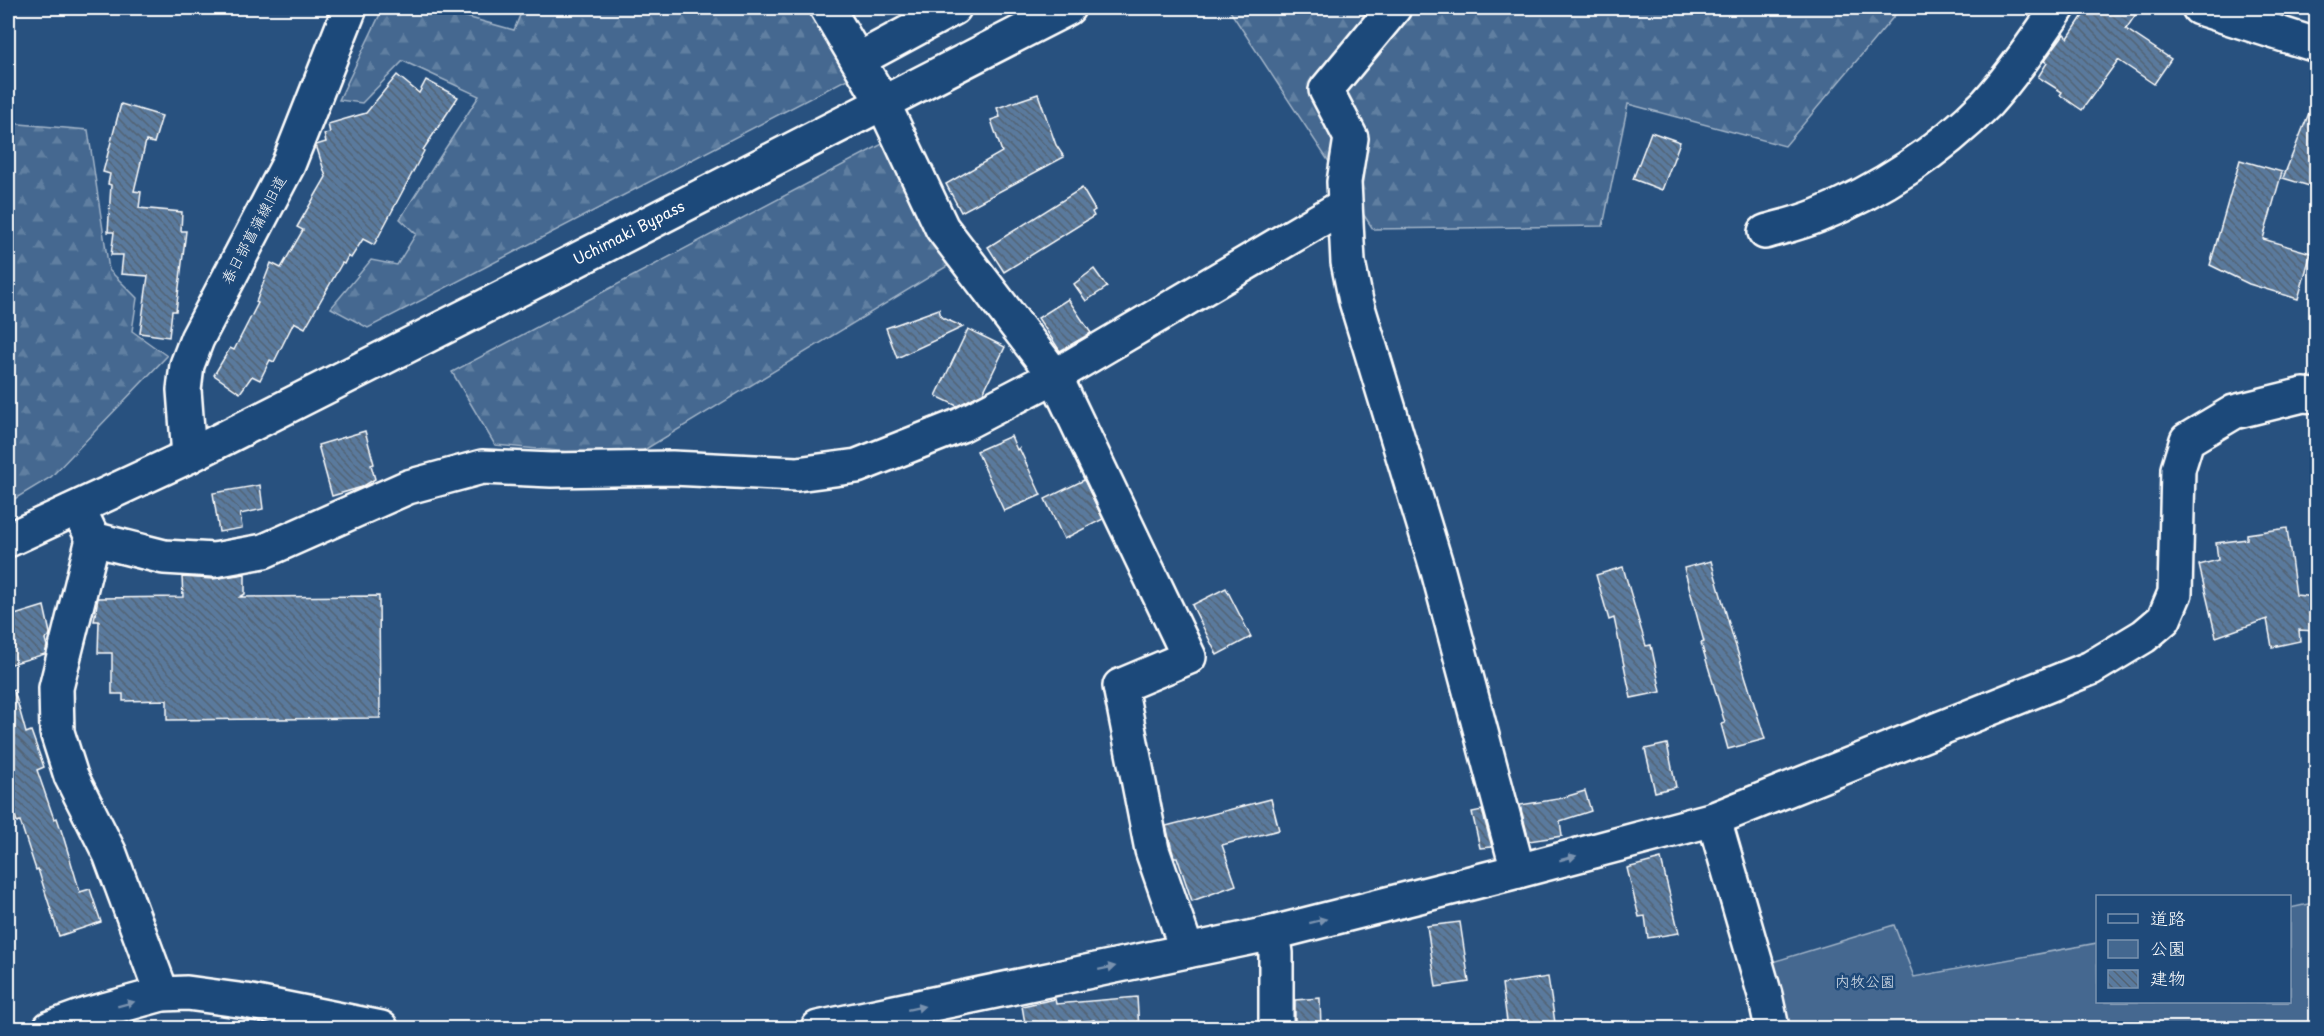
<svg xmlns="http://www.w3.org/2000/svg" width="2324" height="1036" font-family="'Playpen Sans','Klee One',sans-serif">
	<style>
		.forest { fill: url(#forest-firs); stroke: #a2b4c8; stroke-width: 1.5 }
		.park { fill: #446890; stroke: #a2b4c8; stroke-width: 1.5 }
		.building { fill: url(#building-back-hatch); stroke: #fff; stroke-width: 1.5 }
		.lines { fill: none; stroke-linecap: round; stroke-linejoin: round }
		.street-casing { stroke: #fff; stroke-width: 38 }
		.secondary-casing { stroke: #fff; stroke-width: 38 }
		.primary-casing { stroke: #fff; stroke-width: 38 }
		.street { stroke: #1f4a7a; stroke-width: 33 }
		.secondary { stroke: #1f4a7a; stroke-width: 33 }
		.primary { stroke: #1f4a7a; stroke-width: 33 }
		.oneway { fill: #7992af }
		.labels { text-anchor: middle; stroke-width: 5; stroke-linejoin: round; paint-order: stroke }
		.street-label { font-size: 15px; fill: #fff; stroke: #1f4a7a }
		.park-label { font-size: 15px; fill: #dae1e9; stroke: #1f4a7a }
	</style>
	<defs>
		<pattern id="forest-firs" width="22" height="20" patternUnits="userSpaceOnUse" patternTransform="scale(1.5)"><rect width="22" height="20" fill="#446890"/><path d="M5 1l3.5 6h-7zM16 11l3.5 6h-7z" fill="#607fa1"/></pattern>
		<pattern id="building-back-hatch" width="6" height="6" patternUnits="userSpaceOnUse" patternTransform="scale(1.5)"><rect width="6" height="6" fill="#5a7a9d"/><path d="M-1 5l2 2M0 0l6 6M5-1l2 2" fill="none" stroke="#536374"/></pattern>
	</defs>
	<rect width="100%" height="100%" fill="#28517f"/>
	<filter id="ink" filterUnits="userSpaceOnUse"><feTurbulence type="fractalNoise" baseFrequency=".0167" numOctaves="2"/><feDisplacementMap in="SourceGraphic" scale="12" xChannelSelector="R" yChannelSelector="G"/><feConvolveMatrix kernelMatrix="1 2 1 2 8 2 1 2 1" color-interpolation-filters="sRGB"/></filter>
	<g filter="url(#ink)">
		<!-- forest -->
		<g class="forest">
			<polygon points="383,8 434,8 514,30 523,8 813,8 851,77 368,328 331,308 371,260 397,265 416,234 400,219 479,96 403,61 362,103 339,100"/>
			<polygon points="1228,8 1879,8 1895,15 1785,146 1628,104 1603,226 1373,229"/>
			<polygon points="8,123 88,130 109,270 137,298 132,331 167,356 51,477 8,503"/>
			<polygon points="886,142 949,265 631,458 495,445 452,372"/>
		</g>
		<!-- park -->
		<polygon class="park" points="2313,903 2316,940 2316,1028 1772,1028 1756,967 1894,925 1914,977 2097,943 2098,1002 2290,1002 2290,908"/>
		<!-- building -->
		<g class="building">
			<polygon points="2088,8 2140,8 2126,29 2171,59 2154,84 2118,60 2082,110 2060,95 2062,92 2038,77 2047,63 2044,61 2047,57 2064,34 2068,38"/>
			<polygon points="397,75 419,93 426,80 458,97 423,150 424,151 374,245 363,239 351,258 348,256 344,264 342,263 305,328 294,322 274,362 270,360 260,380 252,376 240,393 214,375 230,348 234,350 258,303 256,302 271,263 281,268 303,230 297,227 326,177 316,145 326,142 324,134 330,133 328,124 366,113"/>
			<polygon points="1038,94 1056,145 1064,157 961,212 946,184 1002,152 991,120 1000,117 997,108"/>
			<polygon points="2315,98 2316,98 2316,188 2283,178"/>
			<polygon points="121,104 162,116 154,143 146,141 134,191 141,192 139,208 182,212 181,231 186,231 176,311 172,311 169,337 140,333 148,276 121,274 123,255 111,255 114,232 108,232 111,185 108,184 110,174 103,172"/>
			<polygon points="1651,132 1680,142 1662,190 1633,179"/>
			<polygon points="2240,160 2282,172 2263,239 2311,253 2298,299 2249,284 2210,265"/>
			<polygon points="1082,188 1095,210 1092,212 1094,216 1004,272 988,247"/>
			<polygon points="1094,269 1107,287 1086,301 1074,284"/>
			<polygon points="1068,299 1091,333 1060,351 1038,318"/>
			<polygon points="939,309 941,317 963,327 897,358 886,328"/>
			<polygon points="968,329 1005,347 983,393 957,406 936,396"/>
			<polygon points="365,431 374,464 371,465 375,479 362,487 332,496 318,445"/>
			<polygon points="1011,436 1017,450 1019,448 1041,495 1004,511 977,451"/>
			<polygon points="1084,480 1103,519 1064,539 1045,499"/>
			<polygon points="260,485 263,509 240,514 242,528 219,532 213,493"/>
			<polygon points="2287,528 2296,595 2316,597 2316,631 2299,630 2300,641 2272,647 2267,619 2216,637 2199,565 2218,560 2216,543 2247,539 2247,534"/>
			<polygon points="1711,561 1732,634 1765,739 1728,749 1721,724 1725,723 1701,643 1704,642 1684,568"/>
			<polygon points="1623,567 1646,646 1651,645 1661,692 1631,698 1614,618 1609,620 1596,575"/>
			<polygon points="245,574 245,594 240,597 379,596 380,718 167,720 167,700 123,701 123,694 112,694 112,653 98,653 99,621 94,621 98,598 183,597 182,577 213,579"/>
			<polygon points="1226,588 1251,637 1217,655 1192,605"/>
			<polygon points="44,606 50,633 49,637 45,639 47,646 45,654 8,665 8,617"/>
			<polygon points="14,690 26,733 31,731 44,767 37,770 54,819 57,818 64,839 80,892 90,889 101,922 59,936 38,869 36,870 20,821 17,822 8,794 8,691"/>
			<polygon points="1667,744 1676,787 1655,792 1645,749"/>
			<polygon points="1585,791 1591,811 1560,821 1562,836 1529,841 1520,805 1558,799"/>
			<polygon points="1271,799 1279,830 1222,845 1236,885 1192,901 1177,857 1174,857 1172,850 1166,826"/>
			<polygon points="1482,810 1492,847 1480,848 1472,812"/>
			<polygon points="1661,859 1679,933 1648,938 1645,916 1639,917 1627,868"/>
			<polygon points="1460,922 1469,982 1436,987 1427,926"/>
			<polygon points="1548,977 1556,1029 1508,1029 1502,984"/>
			<polygon points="1137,997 1139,1029 1095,1029 1094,1020 1050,1029 1026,1029 1022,1006 1055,999 1056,1004"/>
			<polygon points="1320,998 1321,1029 1295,1029 1295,1000"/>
		</g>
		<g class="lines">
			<defs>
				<g id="street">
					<polyline points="827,8 883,103 942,228 1055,376 1189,657 1120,686 1152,850 1187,951"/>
					<polyline points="1394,8 1326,90 1351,138 1344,182 1348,262 1356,301 1438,571 1518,871"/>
					<polyline points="2199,8 2316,45"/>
					<polyline points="858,60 954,8"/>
					<path d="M 1765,232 C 1782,227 1800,223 1817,216 C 1879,191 1940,151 1987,103 C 2013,74 2036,40 2058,8"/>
					<polyline points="84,520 93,539 56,688 57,732 71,776 110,854 162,994"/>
					<polyline points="93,539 164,557 214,560 264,551 408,487 482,467 551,470 672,468 797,474 857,466 961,425 1055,376 1345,205"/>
					<polyline points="1714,819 1765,995 1772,1028"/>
					<polyline points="1273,933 1276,953 1276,1028"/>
					<polyline points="50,1028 86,1015 162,994 187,993 246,1001 381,1028"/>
					<polyline points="818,1028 1273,933 1518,871 1714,819 2091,668 2144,636 2164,619 2175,593 2178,469 2187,440 2234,412 2303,395 2316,396"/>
				</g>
				<polyline id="secondary" points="189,456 184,390 187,365 197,339 288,165 350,8"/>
				<polyline id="primary" points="8,540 189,456 563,267 1068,8"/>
			</defs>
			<!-- street casing -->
			<use href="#street" class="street-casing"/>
			<!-- secondary casing -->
			<use href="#secondary" class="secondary-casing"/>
			<!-- primary casing -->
			<use href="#primary" class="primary-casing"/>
			<!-- street -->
			<use href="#street" class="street"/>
			<!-- secondary -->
			<use href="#secondary" class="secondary"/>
			<!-- primary -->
			<use href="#primary" class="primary"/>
		</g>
		<!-- one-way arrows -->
		<defs><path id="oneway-solid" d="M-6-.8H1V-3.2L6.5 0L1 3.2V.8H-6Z" transform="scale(1.5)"/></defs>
		<g class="oneway">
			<use href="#oneway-solid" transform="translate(1568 858) rotate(-15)"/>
			<use href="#oneway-solid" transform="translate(1318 921) rotate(-14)"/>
			<use href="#oneway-solid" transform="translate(1107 968) rotate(-12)"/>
			<use href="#oneway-solid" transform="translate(126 1004) rotate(-15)"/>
			<use href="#oneway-solid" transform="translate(916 1008) rotate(-12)"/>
		</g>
	</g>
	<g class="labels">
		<!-- street labels -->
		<g class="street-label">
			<text transform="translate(254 230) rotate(-62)" y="5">春日部菖蒲線旧道</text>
			<text transform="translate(629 233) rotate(-27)" y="5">Uchimaki Bypass</text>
		</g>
		<!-- park labels -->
		<g class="park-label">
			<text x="1865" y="987">内牧公園</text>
		</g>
	</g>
	<!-- margin -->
	<rect width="2324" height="1036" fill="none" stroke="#1f4a7a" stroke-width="30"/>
	<rect x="15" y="15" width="2294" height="1006" fill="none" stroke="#fff" stroke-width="2" filter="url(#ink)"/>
	<!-- legend -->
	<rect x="2096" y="895" width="195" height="108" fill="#1f4a7a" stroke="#7992af" stroke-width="1.5"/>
	<rect x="2108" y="914" width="30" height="9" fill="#1f4a7a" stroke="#7992af" stroke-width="1.5"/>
	<text x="2150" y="925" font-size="18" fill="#ffffff">道路</text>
	<rect x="2108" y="940" width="30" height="18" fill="#446890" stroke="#7992af" stroke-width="1.5"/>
	<text x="2150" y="955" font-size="18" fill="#ffffff">公園</text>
	<rect x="2108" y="970" width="30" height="18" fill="url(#building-back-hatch)" stroke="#7992af" stroke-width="1.5"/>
	<text x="2150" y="985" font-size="18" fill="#ffffff">建物</text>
</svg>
